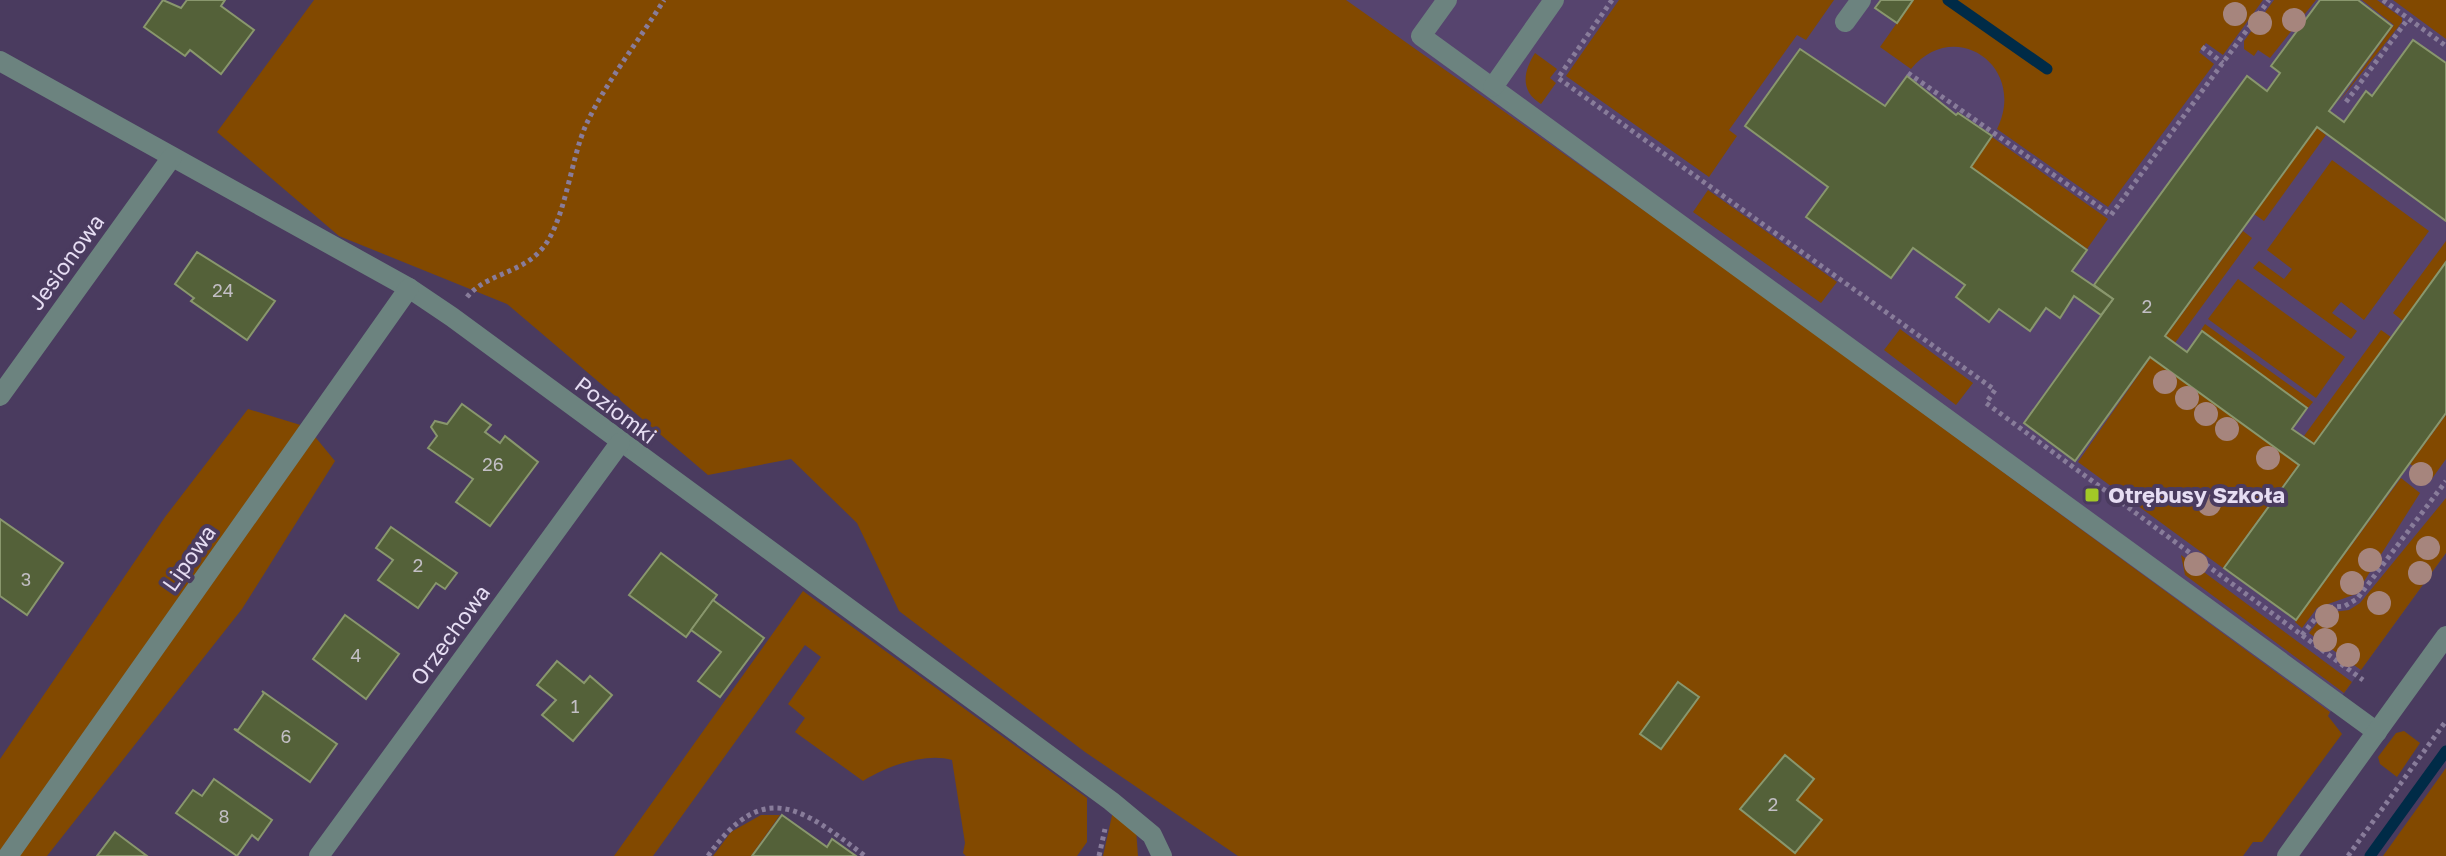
<svg xmlns="http://www.w3.org/2000/svg" width="2446" height="856" font-family="'Golos Text',sans-serif">
	<style>
		.built { fill: #56446e }
		.green { fill: #824900 }
		.lines { fill: none; stroke-linecap: round; stroke-linejoin: round }
		.stream { stroke: #002b47; stroke-width: 11 }
		.building { fill: #546139; stroke: #89976d; stroke-width: 2 }
		.path { stroke: #887c9a; stroke-width: 5; stroke-dasharray: 4 4; stroke-linecap: butt }
		.minor { stroke: #6c837f; stroke-width: 20 }
		.tree { fill: #a6857d }
		.poi-dot { fill: #a2c927; stroke: #4a3b5f; stroke-width: 3 }
		.labels { text-anchor: middle; stroke-width: 8; stroke-linejoin: round; paint-order: stroke }
		.number-label { font-size: 18px; fill: #c2bec4 }
		.street-label { font-size: 22px; fill: #e6ddf3; stroke: #4a3b5f }
		.poi-label { font-size: 22px; font-weight: bold; fill: #e6ddf3; stroke: #4a3b5f; text-anchor: start }
	</style>
	<rect width="100%" height="100%" fill="#4a3b5f"/>
	<!-- built -->
	<polygon class="built" points="1333,0 2446,0 2446,553 2328,715"/>
	<!-- green -->
	<g class="green">
		<polygon points="314,0 1346,0 1703,252 2330,712 2328,716 2342,734 2262,842 2253,842 2243,856 1238,856 1085,752 899,611 857,523 791,459 708,475 507,304 339,236 217,132"/>
		<polygon points="1619,0 1834,0 1806,40 1797,35 1729,130 1737,136 1709,177 1566,76"/>
		<path d="M 1913,0 L 2263,0 L 2223,55 L 2206,43 L 2199,52 L 2214,64 L 2108,207 L 1997,129 C 2028,66 1954,16 1911,69 L 1880,47 Z"/>
		<polygon points="2274,0 2316,0 2270,58 2258,50 2254,56 2244,49 2244,41"/>
		<polygon points="2362,0 2377,0 2402,18 2402,22 2338,103 2394,25"/>
		<polygon points="2393,0 2446,0 2446,39"/>
		<path d="M 1535,53 L 1557,69 L 1550,78 L 1556,83 L 1541,104 C 1520,91 1523,72 1535,53 Z"/>
		<polygon points="2317,128 2326,135 2264,221 2254,214"/>
		<polygon points="1992,137 2108,219 2087,249 1971,167"/>
		<polygon points="2332,160 2429,231 2364,320 2341,302 2332,313 2357,331 2351,339 2253,268 2259,261 2284,279 2292,269 2267,250"/>
		<polygon points="1708,190 1837,282 1821,303 1693,212"/>
		<polygon points="2243,231 2252,238 2175,343 2166,336"/>
		<polygon points="2446,241 2446,261 2403,321 2393,313"/>
		<polygon points="2238,279 2345,357 2316,398 2208,319"/>
		<polygon points="2205,324 2313,402 2308,408 2201,330"/>
		<polygon points="1900,329 1973,383 1956,405 1884,350"/>
		<polygon points="2381,330 2391,337 2314,443 2304,436"/>
		<polygon points="2151,357 2298,465 2223,568 2078,462"/>
		<polygon points="248,409 307,427 335,461 242,609 47,856 0,856 0,759 165,517"/>
		<polygon points="2446,415 2446,459 2431,480 2410,464"/>
		<polygon points="2401,478 2420,493 2356,594 2317,608 2302,628 2295,622"/>
		<polygon points="2446,498 2446,553 2361,670 2309,633 2325,613 2349,610 2360,603"/>
		<polygon points="2181,555 2352,682 2344,693 2185,575"/>
		<path d="M 803,591 L 1087,798 L 1087,842 L 1077,856 L 966,856 L 963,853 L 965,843 L 952,760 C 925,752 885,767 863,781 L 795,732 L 805,718 L 788,704 L 821,657 L 805,645 L 653,856 L 614,856 Z"/>
		<polygon points="2404,731 2420,743 2397,777 2380,764 2378,757 2396,733"/>
		<polygon points="2446,768 2446,856 2383,856"/>
		<polygon points="1113,811 1136,829 1138,856 1103,856"/>
		<polygon points="761,815 780,815 751,856 713,856 731,832"/>
	</g>
	<g class="lines">
		<!-- stream -->
		<g class="stream">
			<polyline points="1948,0 2047,69"/>
			<polyline points="2370,856 2446,751"/>
		</g>
	</g>
	<!-- building -->
	<g class="building">
		<polygon points="163,0 181,8 187,0 225,0 221,6 254,30 221,74 190,50 185,56 144,27"/>
		<polygon points="1881,0 1913,0 1897,23 1875,8"/>
		<polygon points="2320,0 2358,0 2392,26 2329,111 2344,122 2366,91 2372,96 2413,40 2446,63 2446,221 2317,127 2165,336 2187,352 2202,331 2307,408 2292,429 2314,444 2446,262 2446,413 2296,620 2224,568 2299,465 2150,357 2075,461 2024,423 2113,299 2094,285 2247,76 2267,91 2280,73 2271,66"/>
		<polygon points="1800,49 1885,106 1907,76 1956,115 1958,113 1992,136 1971,167 2087,250 2072,271 2113,299 2101,315 2074,296 2060,318 2046,308 2030,331 1999,309 1989,322 1956,297 1965,285 1913,248 1891,278 1806,217 1828,187 1745,126"/>
		<polygon points="197,252 275,301 247,340 191,301 194,298 175,284"/>
		<polygon points="462,404 491,425 485,432 500,443 505,436 538,462 490,526 456,502 473,479 428,448 437,436 431,427 435,421 447,424"/>
		<polygon points="0,519 63,563 27,615 0,596"/>
		<polygon points="391,527 457,573 445,589 436,583 418,608 378,580 393,560 376,548"/>
		<polygon points="661,553 717,595 686,637 629,595"/>
		<polygon points="713,600 764,638 720,697 698,681 721,652 691,630"/>
		<polygon points="345,615 399,654 366,699 313,659"/>
		<polygon points="557,661 584,683 590,676 612,695 573,741 542,715 556,700 537,685"/>
		<polygon points="1678,682 1699,697 1661,749 1640,734"/>
		<polygon points="262,691 337,744 310,782 234,729 238,730 264,693"/>
		<polygon points="1785,755 1814,779 1797,800 1822,820 1795,853 1740,809"/>
		<polygon points="214,779 272,820 258,840 252,835 237,856 176,813 193,790 202,796"/>
		<polygon points="782,815 827,847 832,839 856,856 752,856"/>
		<polygon points="115,832 147,856 97,856"/>
	</g>
	<g class="lines">
		<!-- path -->
		<g class="path">
			<polyline points="1612,0 1558,78 1995,390 1986,403 2363,680"/>
			<polyline points="2383,0 2446,46"/>
			<polyline points="2202,47 2223,63"/>
			<polyline points="1908,73 2111,215 2269,0"/>
			<polyline points="2346,102 2408,19"/>
			<path d="M 467,297 C 486,274 518,274 539,252 C 565,227 570,160 586,125 C 604,85 640,39 664,0"/>
			<polyline points="2302,635 2324,608 2345,606 2357,599 2446,481"/>
			<path d="M 708,856 C 764,777 803,809 865,856"/>
			<polyline points="1099,856 1105,829"/>
			<polyline points="2348,856 2446,721"/>
		</g>
		<!-- minor -->
		<g class="minor">
			<polyline points="1447,0 1421,36 2377,732"/>
			<polyline points="1845,22 1861,0"/>
			<polyline points="0,61 409,288 452,317 1111,801 1152,835 1162,856"/>
			<polyline points="1493,87 1554,0"/>
			<polyline points="0,396 172,157"/>
			<polyline points="8,856 409,288"/>
			<polyline points="319,856 620,443"/>
			<polyline points="2287,856 2446,636"/>
		</g>
	</g>
	<!-- trees -->
	<g class="tree">
		<circle cx="2235" cy="14" r="12"/>
		<circle cx="2294" cy="20" r="12"/>
		<circle cx="2260" cy="23" r="12"/>
		<circle cx="2165" cy="382" r="12"/>
		<circle cx="2187" cy="398" r="12"/>
		<circle cx="2206" cy="414" r="12"/>
		<circle cx="2227" cy="429" r="12"/>
		<circle cx="2268" cy="458" r="12"/>
		<circle cx="2421" cy="474" r="12"/>
		<circle cx="2209" cy="504" r="12"/>
		<circle cx="2428" cy="548" r="12"/>
		<circle cx="2370" cy="560" r="12"/>
		<circle cx="2196" cy="564" r="12"/>
		<circle cx="2420" cy="573" r="12"/>
		<circle cx="2352" cy="583" r="12"/>
		<circle cx="2379" cy="603" r="12"/>
		<circle cx="2327" cy="616" r="12"/>
		<circle cx="2325" cy="640" r="12"/>
		<circle cx="2348" cy="655" r="12"/>
	</g>
	<!-- markers -->
	<rect class="poi-dot" x="2084" y="487" width="16" height="16" rx="4"/>
	<g class="labels">
		<!-- number labels -->
		<g class="number-label">
			<text x="223" y="297">24</text>
			<text x="2147" y="313">2</text>
			<text x="493" y="471">26</text>
			<text x="418" y="572">2</text>
			<text x="26" y="586">3</text>
			<text x="356" y="662">4</text>
			<text x="575" y="713">1</text>
			<text x="286" y="743">6</text>
			<text x="1773" y="811">2</text>
			<text x="224" y="823">8</text>
		</g>
		<!-- street labels -->
		<g class="street-label">
			<text transform="translate(66 262) rotate(-54)" y="8">Jesionowa</text>
			<text transform="translate(616 410) rotate(37)" y="8">Poziomki</text>
			<text transform="translate(189 558) rotate(-55)" y="8">Lipowa</text>
			<text transform="translate(450 635) rotate(-54)" y="8">Orzechowa</text>
		</g>
		<!-- poi labels -->
		<g class="poi-label">
			<text x="2108" y="503">Otrębusy Szkoła</text>
		</g>
	</g>
</svg>
